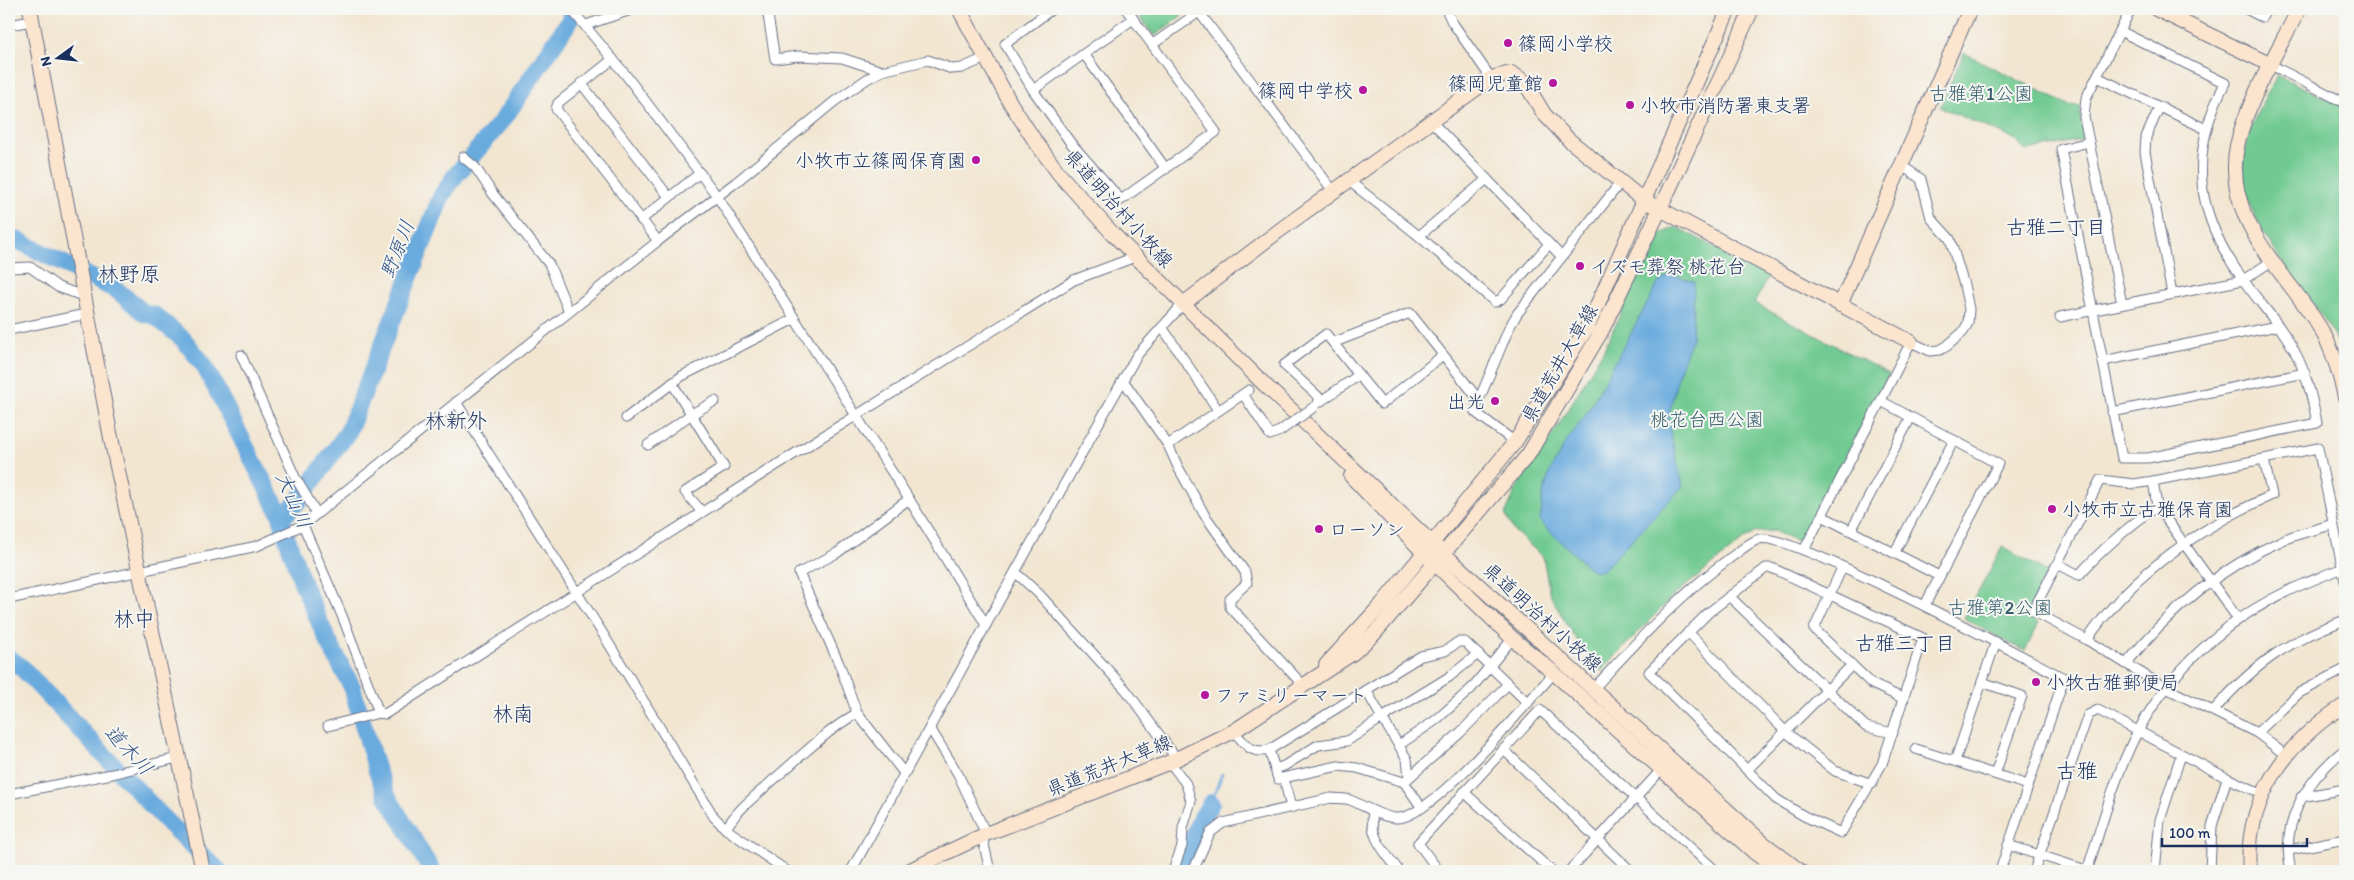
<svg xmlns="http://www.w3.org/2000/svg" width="2354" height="880" font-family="Itim,'Klee One',sans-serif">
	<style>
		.green { fill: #71ca91; stroke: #467c78 }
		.water { fill: #6babde; stroke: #436d9e }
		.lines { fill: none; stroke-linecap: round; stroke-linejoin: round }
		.stream { stroke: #6babde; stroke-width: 3 }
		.river { stroke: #6babde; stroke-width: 18 }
		.street-casing { stroke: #666f86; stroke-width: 11 }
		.secondary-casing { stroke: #666f86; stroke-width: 16 }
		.street { stroke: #fff; stroke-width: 9 }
		.secondary { stroke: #fce5cf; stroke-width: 14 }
		.street-bridge-casing { stroke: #666f86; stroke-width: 11; stroke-linecap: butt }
		.street-bridge { stroke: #fff; stroke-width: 9 }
		.poi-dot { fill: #b5179e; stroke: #f6f6f2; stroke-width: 2 }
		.labels { text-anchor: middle; stroke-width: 4; stroke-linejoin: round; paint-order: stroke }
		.poi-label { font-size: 19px; fill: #1b2f5e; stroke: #f6f6f2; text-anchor: start }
		.park-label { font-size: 19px; fill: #355e6d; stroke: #f6f6f2 }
		.street-label { font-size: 19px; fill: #1b2f5e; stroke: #f6f6f2 }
		.neighbourhood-label { font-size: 20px; fill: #1b2f5e; stroke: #f6f6f2 }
		.water-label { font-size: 20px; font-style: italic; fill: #335484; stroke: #f6f6f2 }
		.quarter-label { font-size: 21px; fill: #1b2f5e; stroke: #f6f6f2 }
	</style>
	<rect width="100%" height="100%" fill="#f6f6f2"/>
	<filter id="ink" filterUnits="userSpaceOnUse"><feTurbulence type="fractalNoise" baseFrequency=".02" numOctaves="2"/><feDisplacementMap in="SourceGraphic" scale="10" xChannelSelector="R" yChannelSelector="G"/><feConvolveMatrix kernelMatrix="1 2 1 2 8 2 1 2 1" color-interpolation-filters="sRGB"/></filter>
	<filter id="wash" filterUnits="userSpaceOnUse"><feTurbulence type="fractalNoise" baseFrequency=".0096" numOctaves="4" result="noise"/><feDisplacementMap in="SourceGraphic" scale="20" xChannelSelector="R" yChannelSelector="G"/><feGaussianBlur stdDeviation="1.12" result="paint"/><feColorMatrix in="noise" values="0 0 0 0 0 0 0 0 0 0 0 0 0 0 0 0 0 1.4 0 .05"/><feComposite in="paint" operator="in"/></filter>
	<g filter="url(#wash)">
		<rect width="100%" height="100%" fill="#f2e6d1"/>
		<!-- green -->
		<g class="green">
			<polygon points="1134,9 1191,9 1154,36"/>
			<polygon points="1964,53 2068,105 2080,106 2083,136 2081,140 2027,151 2014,139 1940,107"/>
			<path d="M 2277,75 L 2345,107 L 2345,362 C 2320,282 2219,227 2249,133 C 2256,113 2267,94 2277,75 Z"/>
			<polygon points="1676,227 1769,275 1754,303 1889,374 1804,539 1798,541 1773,531 1756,532 1746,538 1672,597 1601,671 1575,638 1550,595 1543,557 1513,530 1505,514 1519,483 1558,426 1603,351 1658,235"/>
			<polygon points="2002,547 2048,572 2026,615 2039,623 2025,651 1964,619"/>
		</g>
		<!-- water -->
		<polygon class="water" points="1672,274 1694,282 1692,339 1678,375 1669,416 1670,432 1683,486 1603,570 1597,571 1590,569 1540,522 1543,494 1550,471 1566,442 1587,413 1659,282"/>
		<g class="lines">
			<!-- stream -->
			<polyline class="stream" points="1211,803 1222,774"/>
			<!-- river -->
			<g class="river">
				<polyline points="9,236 118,291 145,314 154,315 183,339 204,365 282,518 283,527 303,584 325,635 352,687 377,771 387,796 432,871"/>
				<polyline points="282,518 299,500 348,432 442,195 455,176 502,121 568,23 575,9"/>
				<polyline points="9,658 22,668 169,824 219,871"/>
				<polyline points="1182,871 1199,822 1211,803"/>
			</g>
		</g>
	</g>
	<g filter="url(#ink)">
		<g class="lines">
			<defs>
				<g id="street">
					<polyline points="571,9 625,74 717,196 909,499 986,625"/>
					<polyline points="767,9 775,59 798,56 842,58 882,71"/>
					<polyline points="1052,9 1005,44 1033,90 1070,142 1121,200 1216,132 1126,9"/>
					<polyline points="1446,9 1452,22 1491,78"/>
					<polyline points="2246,9 2262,17 2267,9"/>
					<polyline points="9,25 32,21"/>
					<polyline points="586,25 634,9"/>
					<polyline points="1153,44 1199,12 1334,192"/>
					<polyline points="1084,54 1166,169"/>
					<polyline points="613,59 558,103 556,109 658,241"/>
					<polyline points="2271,65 2345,103"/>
					<polyline points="2097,77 2206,129"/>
					<polyline points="581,83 669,197"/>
					<polyline points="1033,90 1133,19"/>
					<polyline points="2159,108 2146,137 2145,152 2172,294"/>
					<polyline points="1432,122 1561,256"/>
					<path d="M 2089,142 L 2061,149 L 2122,458 L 2148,458 L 2317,423 C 2313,401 2308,379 2298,358 C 2285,330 2262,306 2244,281 C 2196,215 2187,156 2225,83 L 2120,31"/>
					<polyline points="463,157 475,167 493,194 549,264 569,312"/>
					<polyline points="1349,181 1419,236 1495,302 1501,299 1549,244"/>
					<polyline points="641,220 700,173"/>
					<polyline points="1419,236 1487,179"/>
					<polyline points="9,268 30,267 58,287 83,296"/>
					<polyline points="2122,304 2084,117 2086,98 2131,9"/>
					<polyline points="2060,317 2243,280 2272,261"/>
					<polyline points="1162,327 1218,410"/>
					<polyline points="9,330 86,314"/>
					<polyline points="1335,342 1410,313 1479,400"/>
					<polyline points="241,355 295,477 317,514"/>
					<polyline points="2103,361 2277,326"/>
					<polyline points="1123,380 1168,445 1178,467 1204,514 1245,572 1247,583 1230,599 1230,607 1304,686"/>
					<polyline points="672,383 724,467 685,492 702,512"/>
					<polyline points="1243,394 1270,435 1280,431"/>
					<polyline points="1322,400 1284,365 1326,334 1382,404 1442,356"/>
					<polyline points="1881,401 1998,464 1925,605"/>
					<polyline points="456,402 603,634 714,817 726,829 787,871"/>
					<polyline points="1318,403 1359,375"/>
					<polyline points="2112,412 2305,373"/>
					<polyline points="626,418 682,376 794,319"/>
					<polyline points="1515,442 1475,412 1479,400 1509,328 1517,314 1620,183"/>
					<polyline points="648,445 690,415 715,401"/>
					<polyline points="1168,445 1249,390"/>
					<polyline points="2157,506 2238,619"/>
					<polyline points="1822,516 1939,576"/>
					<polyline points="303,525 343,618 379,713"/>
					<polyline points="1852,529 1911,417"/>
					<polyline points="1804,550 1911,342 1930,351 1940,350 1947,346 1963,332 1968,323 1969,309 1964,285 1950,239 1931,218 1921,179 1901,165"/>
					<polyline points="1895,552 1954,440"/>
					<path d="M 2058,564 L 2079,575 C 2103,548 2128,527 2157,506 L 2153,481"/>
					<polygon points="1766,568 1772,568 1923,638 1882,764 1841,833 1804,816 1776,799 1649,672 1708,613"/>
					<polyline points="1842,568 1814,629 1872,684 1904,699"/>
					<polyline points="1015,572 1039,594 1126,690 1177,759"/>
					<polyline points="2345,581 2318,448 2153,481 2134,484 2100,480 2033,611 2087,640 2166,688 2257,733 2299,693 2345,669"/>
					<polyline points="1729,596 1866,727 1893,733"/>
					<polyline points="9,599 257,546 303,525 658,241 735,183 835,101 867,79 882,71 928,60 952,69 962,68 985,58"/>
					<polyline points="1688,632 1786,732 1835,771 1872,784"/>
					<path d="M 2087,640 C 2132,573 2199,528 2272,495 L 2264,460"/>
					<path d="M 2126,664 C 2168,611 2220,568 2283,540 C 2298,533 2317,530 2333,524"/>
					<polyline points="1982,682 2022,696 1995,774"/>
					<path d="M 1594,688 C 1637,642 1679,595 1730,558 C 1739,552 1749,542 1759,539 C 1790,531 2021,656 2064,678 L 2000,871"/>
					<polyline points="1366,690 1382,718 1449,677 1478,654"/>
					<path d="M 2214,710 C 2255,664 2287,641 2345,620"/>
					<polyline points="857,713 840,666 799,573 837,553 909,499"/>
					<polyline points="328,726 379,713 385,714 767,471 1074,280 1135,257"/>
					<polyline points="930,728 958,774 986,834"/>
					<path d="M 1234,731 C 1245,745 1251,754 1269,750 L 1421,656 L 1445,651 L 1458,642 L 1465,642 L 1528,703"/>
					<polyline points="2257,733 2279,750"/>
					<polyline points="1399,745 1436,720 1471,689 1508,644"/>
					<polyline points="1503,749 1631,871"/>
					<polyline points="1916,749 2028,785"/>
					<polyline points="1269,750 1278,779 1338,766 1357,768 1404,782 1461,732 1508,684"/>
					<polyline points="1955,761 1995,644"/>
					<polyline points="1170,762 1186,784 1191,801 1183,828 1182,846 1173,871"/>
					<polyline points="1275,769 1284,766 1318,745 1347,741 1382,718 1407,759 1409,777"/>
					<polyline points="1747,770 1852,665"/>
					<polyline points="1284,778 1291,808"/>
					<polyline points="2227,778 2254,790"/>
					<polyline points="1404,782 1422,808"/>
					<polyline points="1464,792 1552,871"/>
					<polyline points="9,794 112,774 177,758"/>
					<polyline points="2301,797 2345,789"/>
					<path d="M 1373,811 C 1368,836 1385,852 1399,871"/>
					<path d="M 726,829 C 736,810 757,795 772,781 C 800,757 825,732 857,713 L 904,773"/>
					<polyline points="982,836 990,871"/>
					<polyline points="2008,845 2089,871"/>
					<polyline points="2289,850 2345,839"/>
					<polyline points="851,871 1015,572 1137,355 1183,304"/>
					<path d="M 1193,871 L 1210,833 L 1223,823 L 1331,798 C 1337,799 1344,798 1350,800 C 1365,806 1380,817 1396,818 C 1431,821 1528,701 1554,673"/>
					<polyline points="1439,871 1418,843 1540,710 1716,871"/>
					<polyline points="1569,871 1662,769"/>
					<polyline points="2034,871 2088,715 2098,710 2227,778 2212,826 2210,871"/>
					<path d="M 2087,871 C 2102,824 2115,775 2138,731 C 2175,663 2235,612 2306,583 C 2319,578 2332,571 2345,568"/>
					<polyline points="2155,871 2160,820 2181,755"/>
					<path d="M 2291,871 C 2279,821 2308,779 2345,749"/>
				</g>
				<g id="secondary">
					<polyline points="30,9 111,438 203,871"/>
					<polyline points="959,9 1011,104 1035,141 1060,175 1113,234 1265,385 1432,543 1762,842 1800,871"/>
					<polyline points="2156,9 2271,65"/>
					<path d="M 2299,9 C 2279,49 2246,103 2237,146 C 2222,223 2289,273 2323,333 C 2334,352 2340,375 2345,397"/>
					<polyline points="1183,304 1280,230 1491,78 1511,73 1524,81 1544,114 1569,140 1643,200 1911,342"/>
					<polyline points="1840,305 1970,9"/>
					<polyline points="1351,476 1424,553 1513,639 1554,673 1754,852 1780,871"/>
					<polyline points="1326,665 1382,604 1515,442 1588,326 1729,9"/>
					<polyline points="908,871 986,834 1170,762 1234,731 1353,653 1374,634 1528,455 1601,332 1660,209 1752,9"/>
					<path d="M 2250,871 C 2244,800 2287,741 2345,705"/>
				</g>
			</defs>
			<!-- street casing -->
			<use href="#street" class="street-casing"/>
			<!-- secondary casing -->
			<use href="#secondary" class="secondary-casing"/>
			<!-- street -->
			<use href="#street" class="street"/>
			<!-- secondary -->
			<use href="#secondary" class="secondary"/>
			<defs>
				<polyline id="street-bridge" points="1280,431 1314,407"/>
			</defs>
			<!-- street-bridge casing -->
			<use href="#street-bridge" class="street-bridge-casing"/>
			<!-- street-bridge -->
			<use href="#street-bridge" class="street-bridge"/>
		</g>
	</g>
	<!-- markers -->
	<g class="poi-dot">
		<circle cx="1508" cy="43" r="5"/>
		<circle cx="1553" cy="83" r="5"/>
		<circle cx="1363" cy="90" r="5"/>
		<circle cx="1630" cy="105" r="5"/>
		<circle cx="976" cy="160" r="5"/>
		<circle cx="1580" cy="266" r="5"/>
		<circle cx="1495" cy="401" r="5"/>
		<circle cx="2052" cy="509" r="5"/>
		<circle cx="1319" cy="529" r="5"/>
		<circle cx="2036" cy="682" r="5"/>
		<circle cx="1205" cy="695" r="5"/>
	</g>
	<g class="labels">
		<!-- poi labels -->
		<g class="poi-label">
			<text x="1518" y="50">篠岡小学校</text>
			<text x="1543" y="90" text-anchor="end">篠岡児童館</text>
			<text x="1353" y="97" text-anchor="end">篠岡中学校</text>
			<text x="1640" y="112">小牧市消防署東支署</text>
			<text x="966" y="167" text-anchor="end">小牧市立篠岡保育園</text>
			<text x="1590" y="273">イズモ葬祭 桃花台</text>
			<text x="1485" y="408" text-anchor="end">出光</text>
			<text x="2062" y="516">小牧市立古雅保育園</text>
			<text x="1329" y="536">ローソン</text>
			<text x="2046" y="689">小牧古雅郵便局</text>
			<text x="1215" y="702">ファミリーマート</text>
		</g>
		<!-- park labels -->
		<g class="park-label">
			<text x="1981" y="100">古雅第1公園</text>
			<text x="1707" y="426">桃花台西公園</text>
			<text x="2000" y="614">古雅第2公園</text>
		</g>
		<!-- street labels -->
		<g class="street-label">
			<text transform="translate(1119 208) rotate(48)" y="7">県道明治村小牧線</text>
			<text transform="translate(1559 363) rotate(-60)" y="7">県道荒井大草線</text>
			<text transform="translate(1543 617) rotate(42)" y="7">県道明治村小牧線</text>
			<text transform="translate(1109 765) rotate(-22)" y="7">県道荒井大草線</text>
		</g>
		<!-- neighbourhood labels -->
		<g class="neighbourhood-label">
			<text x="2056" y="234">古雅二丁目</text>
			<text x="1905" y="650">古雅三丁目</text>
		</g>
		<!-- water labels -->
		<g class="water-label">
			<text transform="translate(397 249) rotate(-68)" y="7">野原川</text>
			<text transform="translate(294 500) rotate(66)" y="7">大山川</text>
			<text transform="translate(129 750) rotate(47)" y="7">道木川</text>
		</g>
		<!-- quarter labels -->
		<g class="quarter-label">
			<text x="129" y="281">林野原</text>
			<text x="456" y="428">林新外</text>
			<text x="134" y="626">林中</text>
			<text x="513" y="721">林南</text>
			<text x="2077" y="778">古雅</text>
		</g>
	</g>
	<!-- margin -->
	<rect width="2354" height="880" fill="none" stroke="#f6f6f2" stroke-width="30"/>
	<!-- north arrow -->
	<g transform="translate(58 58) rotate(255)" stroke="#f6f6f2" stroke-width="4" paint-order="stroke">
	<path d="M0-4L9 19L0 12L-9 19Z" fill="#1b2f5e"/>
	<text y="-8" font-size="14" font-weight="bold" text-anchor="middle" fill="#1b2f5e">N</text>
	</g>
	<!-- scale -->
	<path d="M2162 838v8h145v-8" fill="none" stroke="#1b2f5e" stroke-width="2.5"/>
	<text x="2169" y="838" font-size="15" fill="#1b2f5e" stroke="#f6f6f2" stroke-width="4" paint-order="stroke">100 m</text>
</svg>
